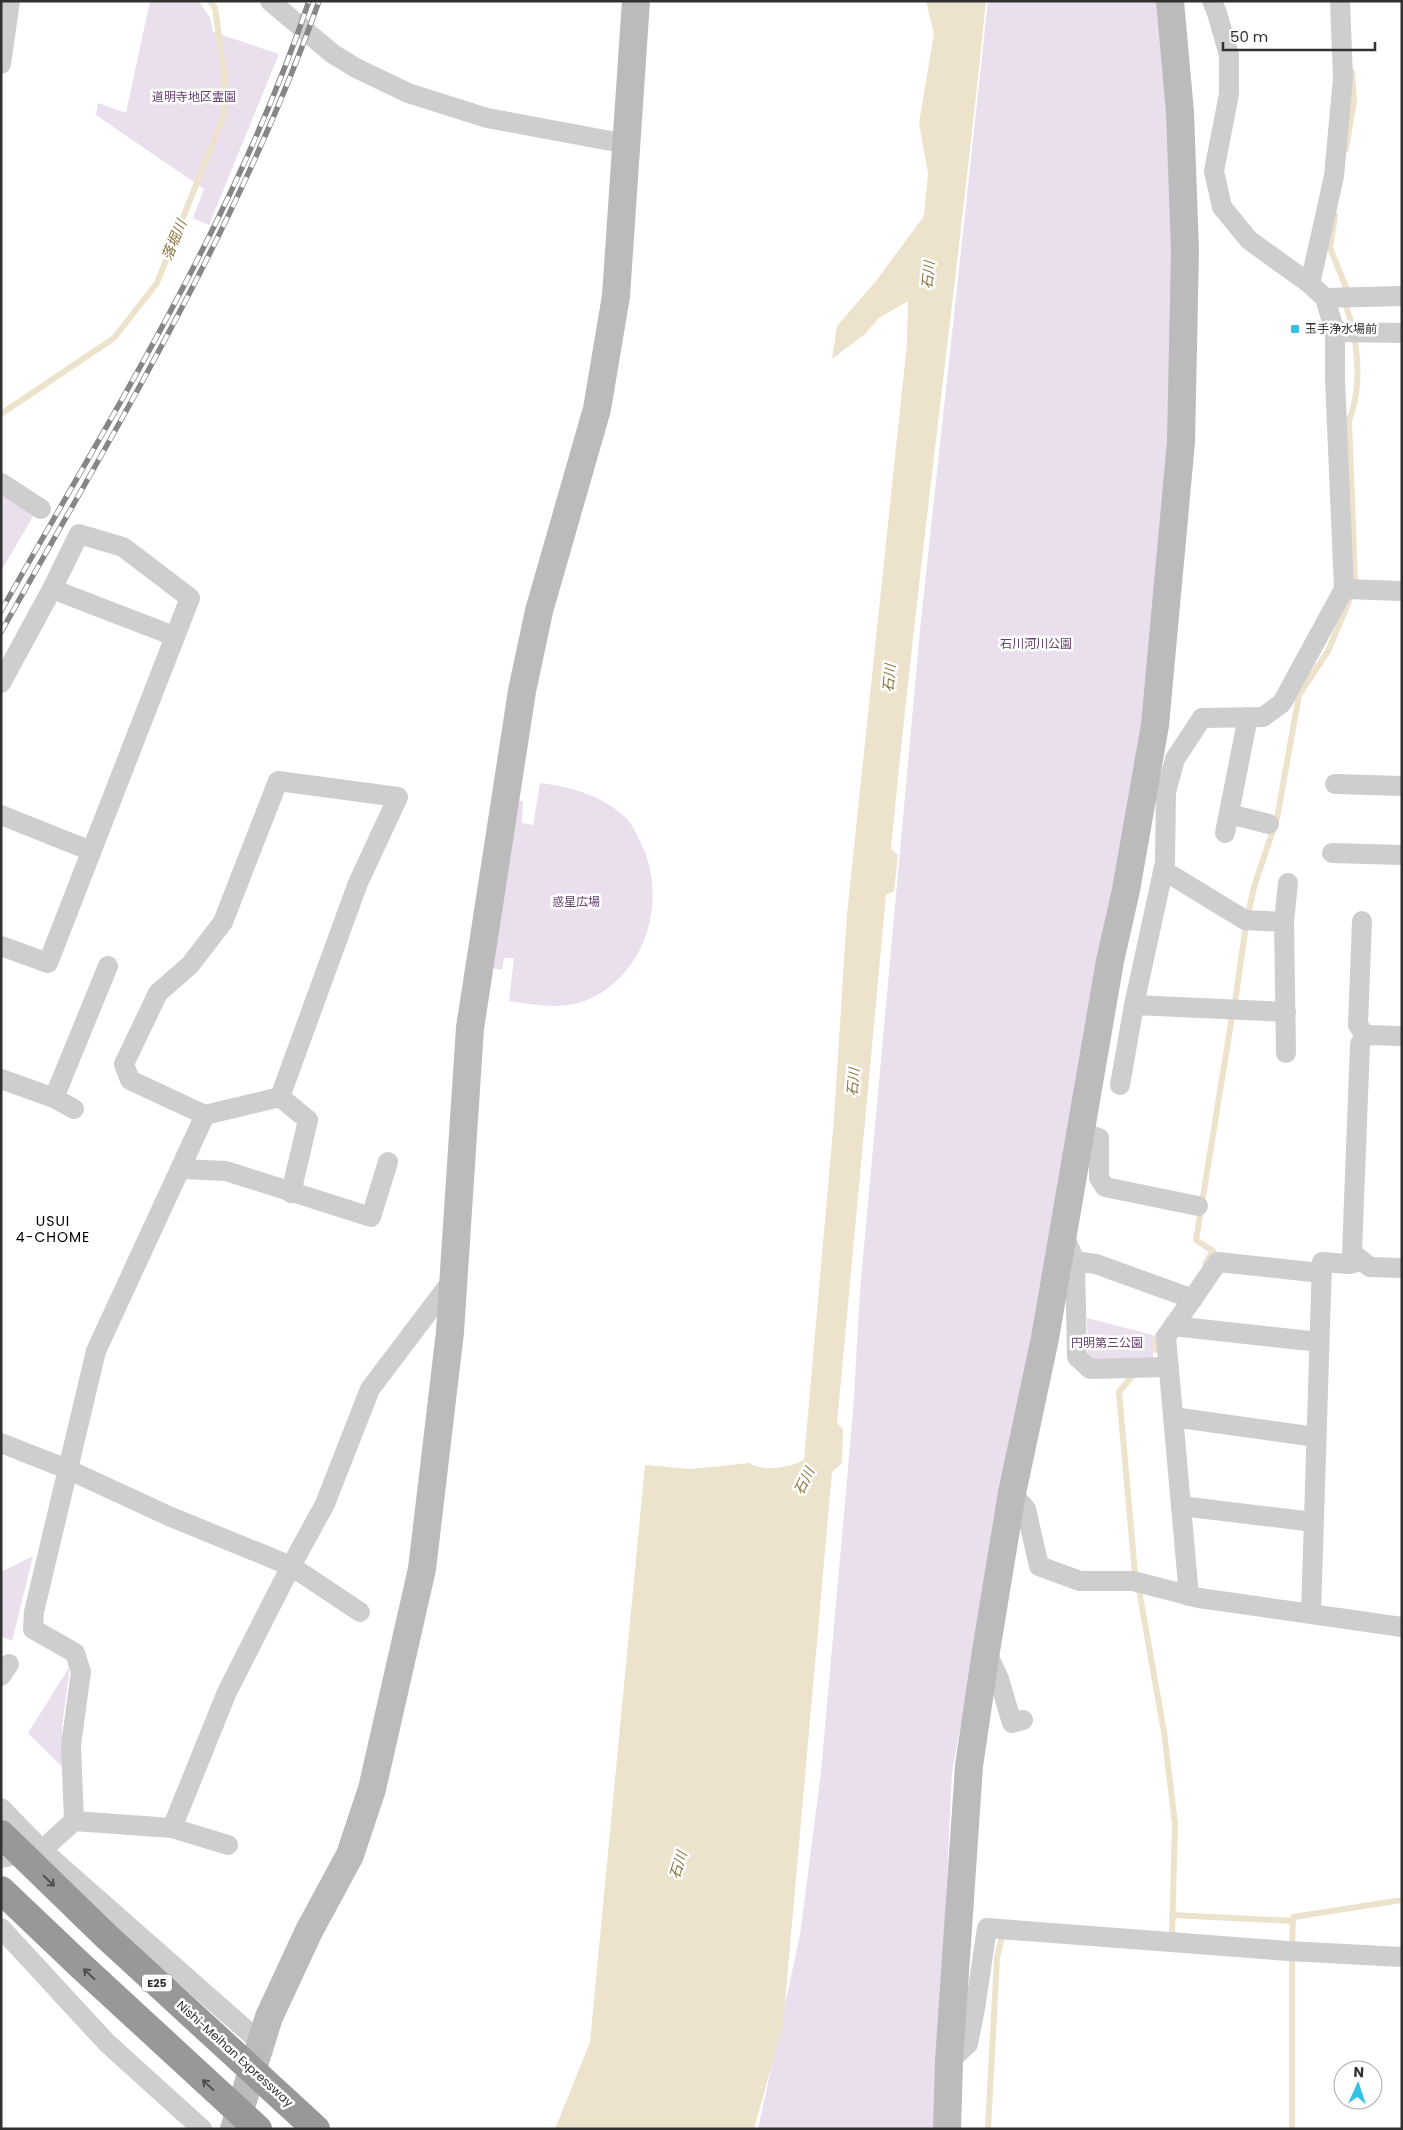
<svg xmlns="http://www.w3.org/2000/svg" width="1403" height="2130" font-family="Poppins,'Noto Sans JP',sans-serif">
	<style>
		.green { fill: #eadfed }
		.water { fill: #ede2cc }
		.lines { fill: none; stroke-linecap: round; stroke-linejoin: round }
		.stream { stroke: #ede2cc; stroke-width: 6 }
		.street { stroke: #cecece; stroke-width: 20 }
		.secondary { stroke: #bbb; stroke-width: 28 }
		.rail-casing { stroke: #868686; stroke-width: 5.5 }
		.rail { stroke: #fff; stroke-width: 4; stroke-dasharray: 11; stroke-linecap: butt }
		.highway-bridge { stroke: #989898; stroke-width: 28 }
		.oneway { stroke: #505050 }
		.poi-dot { fill: #35c1e5; stroke: #fff; stroke-width: 2 }
		.labels { text-anchor: middle; stroke-width: 5; stroke-linejoin: round; paint-order: stroke }
		.shield { fill: #fff; stroke: #6f6f6f; stroke-width: 1 }
		.shield-label { font-size: 11px; font-weight: bold; fill: #313131 }
		.park-label { font-size: 12px; fill: #643e6d; stroke: #fff }
		.poi-label { font-size: 12px; fill: #313131; stroke: #fff; text-anchor: start }
		.street-label { font-size: 12px; fill: #313131; stroke: #fff }
		.water-label { font-size: 14px; font-style: italic; fill: #8d723c; stroke: #fff }
		.neighbourhood-label { font-size: 14px; letter-spacing: 1px; fill: #000; stroke: #fff }
	</style>
	<rect width="100%" height="100%" fill="#fff"/>
	<!-- green -->
	<g class="green">
		<polygon points="150,1 199,1 210,18 213,32 279,54 209,225 193,218 204,189 96,115 98,103 126,113"/>
		<polygon points="988,1 1161,1 1174,232 1171,392 1158,587 1142,760 1108,912 1083,1034 1073,1126 952,1772 935,2129 758,2129 800,1935 821,1772 853,1412 860,1291 921,620"/>
		<polygon points="1,492 35,513 1,571"/>
		<path d="M 540,783 C 571,787 602,795 626,818 C 632,824 636,833 640,841 C 669,898 647,976 585,1001 C 561,1010 534,1005 509,1001 L 514,958 L 504,958 L 502,970 L 491,968 L 513,801 L 523,801 L 522,823 L 533,825 Z"/>
		<polygon points="1087,1318 1153,1335 1153,1361 1099,1363 1088,1355"/>
		<polygon points="33,1556 12,1641 1,1636 1,1572"/>
		<polygon points="70,1666 62,1726 63,1768 28,1733"/>
	</g>
	<!-- water -->
	<path class="water" d="M 926,1 L 986,1 C 957,284 918,566 891,849 L 898,855 L 894,891 L 886,895 L 837,1423 L 843,1429 L 842,1463 L 832,1472 L 783,2025 L 754,2129 L 555,2129 L 590,2042 L 645,1465 L 692,1469 L 749,1463 C 765,1472 789,1468 804,1460 L 834,1118 L 847,914 L 907,343 L 908,301 L 879,318 L 865,334 L 832,359 L 837,326 L 876,281 L 924,216 L 928,173 L 919,123 L 934,34 Z"/>
	<g class="lines">
		<!-- stream -->
		<g class="stream">
			<polyline points="1346,149 1354,100 1352,72"/>
			<polyline points="1335,215 1330,248 1348,292"/>
			<polyline points="1346,306 1353,328"/>
			<path d="M 1355,341 C 1359,370 1359,393 1349,421 L 1355,580"/>
			<polyline points="1,414 114,338 157,283 225,112 224,74 215,8 210,1"/>
			<polyline points="1249,910 1254,887 1277,818 1299,695 1328,651 1349,601"/>
			<polyline points="1235,1002 1246,925"/>
			<polyline points="1205,1264 1213,1251 1196,1240 1232,1017"/>
			<polyline points="1156,1350 1155,1340 1160,1332"/>
			<polyline points="1134,1374 1119,1392 1135,1574 1140,1576"/>
			<polyline points="1139,1590 1164,1732 1175,1824 1172,1936"/>
			<polyline points="1172,1915 1293,1921"/>
			<polyline points="1292,1946 1293,1917 1402,1900"/>
			<polyline points="988,2129 997,1958 1002,1936 1008,1937"/>
			<polyline points="1292,2129 1292,1958"/>
		</g>
		<!-- street -->
		<g class="street">
			<polyline points="270,1 333,54 356,68 408,93 487,118 627,144"/>
			<polyline points="1212,1 1217,13 1229,55 1229,94 1214,171 1222,207 1249,240 1310,284 1325,298 1335,332 1335,379 1344,589 1402,591"/>
			<polyline points="1,64 10,1"/>
			<polyline points="1310,284 1334,176 1343,78 1340,1"/>
			<polyline points="1325,298 1402,296"/>
			<polyline points="1335,332 1402,333"/>
			<polyline points="1,483 41,509"/>
			<polyline points="1,683 52,589 174,636"/>
			<polyline points="1335,784 1402,786"/>
			<polyline points="1144,791 1166,792 1175,759 1202,718 1263,717 1282,703 1344,589"/>
			<polyline points="1229,814 1269,824"/>
			<polyline points="1,815 91,851"/>
			<polyline points="1225,833 1248,717"/>
			<polyline points="1332,853 1402,855"/>
			<polyline points="1163,870 1245,920 1284,922"/>
			<polyline points="1362,921 1358,1025 1365,1035 1402,1036"/>
			<polyline points="1,946 48,963 190,598 123,547 79,534 52,589"/>
			<polyline points="1134,1005 1286,1012"/>
			<polyline points="1365,1035 1360,1044 1352,1253 1370,1267 1402,1268"/>
			<polyline points="1286,1053 1284,922 1288,883"/>
			<polyline points="1,1079 54,1098 74,1109"/>
			<polyline points="1120,1085 1134,1005 1165,862 1166,792"/>
			<polyline points="280,1097 308,1120 291,1193"/>
			<polyline points="54,1098 108,966"/>
			<polyline points="1079,1132 1099,1138 1099,1178 1105,1187 1198,1206"/>
			<polyline points="182,1169 226,1171 371,1217 388,1162"/>
			<polyline points="1063,1233 1075,1261 1077,1357 1090,1369 1169,1367"/>
			<polyline points="1075,1261 1096,1264 1193,1299"/>
			<polyline points="1173,1326 1319,1342"/>
			<polyline points="1173,1417 1316,1437"/>
			<polyline points="1,1443 67,1469 171,1517 291,1566 325,1504 370,1389 454,1278"/>
			<polyline points="1012,1493 1026,1509 1039,1566 1080,1581 1133,1581 1199,1598 1402,1627"/>
			<polyline points="1181,1506 1314,1522"/>
			<polyline points="1189,1596 1166,1337 1218,1262 1321,1273"/>
			<polyline points="1311,1614 1322,1262 1349,1264 1361,1261"/>
			<polyline points="986,1651 999,1679 1012,1723 1023,1720"/>
			<polyline points="1,1676 9,1664"/>
			<polyline points="1,1808 42,1850 261,2043"/>
			<polyline points="74,1821 172,1828 228,1845"/>
			<polyline points="172,1828 227,1692 291,1566 360,1612"/>
			<polyline points="1,1858 42,1850 74,1821 71,1745 81,1672 75,1653 33,1629 34,1612 96,1351 205,1115 130,1080 124,1064 158,993 190,965 223,922 278,781 398,797 358,883 280,1097 205,1115"/>
			<polyline points="1,1928 107,2043 202,2129"/>
			<polyline points="949,2061 968,2044 975,2009 987,1928 1288,1951 1402,1957"/>
		</g>
		<!-- secondary -->
		<g class="secondary">
			<polyline points="234,2129 269,2017 309,1931 350,1855 372,1789 422,1569 450,1332 470,1028 522,691 539,611 597,409 616,296 636,1"/>
			<polyline points="947,2129 949,2061 969,1766 986,1651 1012,1493 1045,1338 1110,961 1126,890 1155,725 1181,442 1185,251 1180,112 1170,1"/>
		</g>
		<defs>
			<g id="rail">
				<path d="M 1,611 C 113,413 236,217 309,1"/>
				<path d="M 1,632 C 117,426 240,224 319,1"/>
			</g>
		</defs>
		<!-- rail casing -->
		<use href="#rail" class="rail-casing"/>
		<!-- rail -->
		<use href="#rail" class="rail"/>
		<!-- highway-bridge -->
		<g class="highway-bridge">
			<polyline points="1,1834 106,1936 316,2129"/>
			<polyline points="1,1890 81,1966 258,2129"/>
		</g>
	</g>
	<!-- one-way arrows -->
	<defs><path id="oneway-shaft" d="M-6 0H5M1.5-3L5.5 0L1.5 3" fill="none" stroke-width="1.6" stroke-linecap="round" stroke-linejoin="round" transform="scale(1.25)"/></defs>
	<g class="oneway">
		<use href="#oneway-shaft" transform="translate(49 1881) rotate(44)"/>
		<use href="#oneway-shaft" transform="translate(89 1974) rotate(-137)"/>
		<use href="#oneway-shaft" transform="translate(208 2085) rotate(-137)"/>
	</g>
	<!-- markers -->
	<rect class="poi-dot" x="1290" y="324" width="10" height="10" rx="2.5"/>
	<g class="labels">
		<!-- shield labels -->
		<rect class="shield" x="142" y="1974.5" width="30" height="17" rx="4"/>
		<g class="shield-label">
			<text x="157" y="1987">E25</text>
		</g>
		<!-- park labels -->
		<g class="park-label">
			<text x="194" y="101">道明寺地区霊園</text>
			<text x="1036" y="648">石川河川公園</text>
			<text x="576" y="906">惑星広場</text>
			<text x="1107" y="1347">円明第三公園</text>
		</g>
		<!-- poi labels -->
		<g class="poi-label">
			<text x="1305" y="333">玉手浄水場前</text>
		</g>
		<!-- street labels -->
		<g class="street-label">
			<text transform="translate(235 2054) rotate(42)" y="4">Nishi-Meihan Expressway</text>
		</g>
		<!-- water labels -->
		<g class="water-label">
			<text transform="translate(174 240) rotate(-68)" y="5">落堀川</text>
			<text transform="translate(928 275) rotate(-85)" y="5">石川</text>
			<text transform="translate(889 678) rotate(-85)" y="5">石川</text>
			<text transform="translate(853 1082) rotate(-85)" y="5">石川</text>
			<text transform="translate(804 1481) rotate(-64)" y="5">石川</text>
			<text transform="translate(678 1865) rotate(-73)" y="5">石川</text>
		</g>
		<!-- neighbourhood labels -->
		<g class="neighbourhood-label">
			<text x="53" y="1226">USUI<tspan x="53" dy="16">4-CHOME</tspan></text>
		</g>
	</g>
	<!-- border -->
	<rect width="1403" height="2130" fill="none" stroke="#313131" stroke-width="5"/>
	<!-- north arrow -->
	<g transform="translate(1358 2085) rotate(3)"><circle r="24" fill="#ffffff" stroke="#adadad"/>
	<path d="M0-4L9 19L0 12L-9 19Z" fill="#35c1e5"/>
	<text y="-8" font-size="14" font-weight="bold" text-anchor="middle" fill="#313131">N</text>
	</g>
	<!-- scale -->
	<path d="M1223 42v8h152v-8" fill="none" stroke="#313131" stroke-width="2.5"/>
	<text x="1230" y="42" font-size="15" fill="#313131" stroke="#ffffff" stroke-width="4" paint-order="stroke">50 m</text>
</svg>
